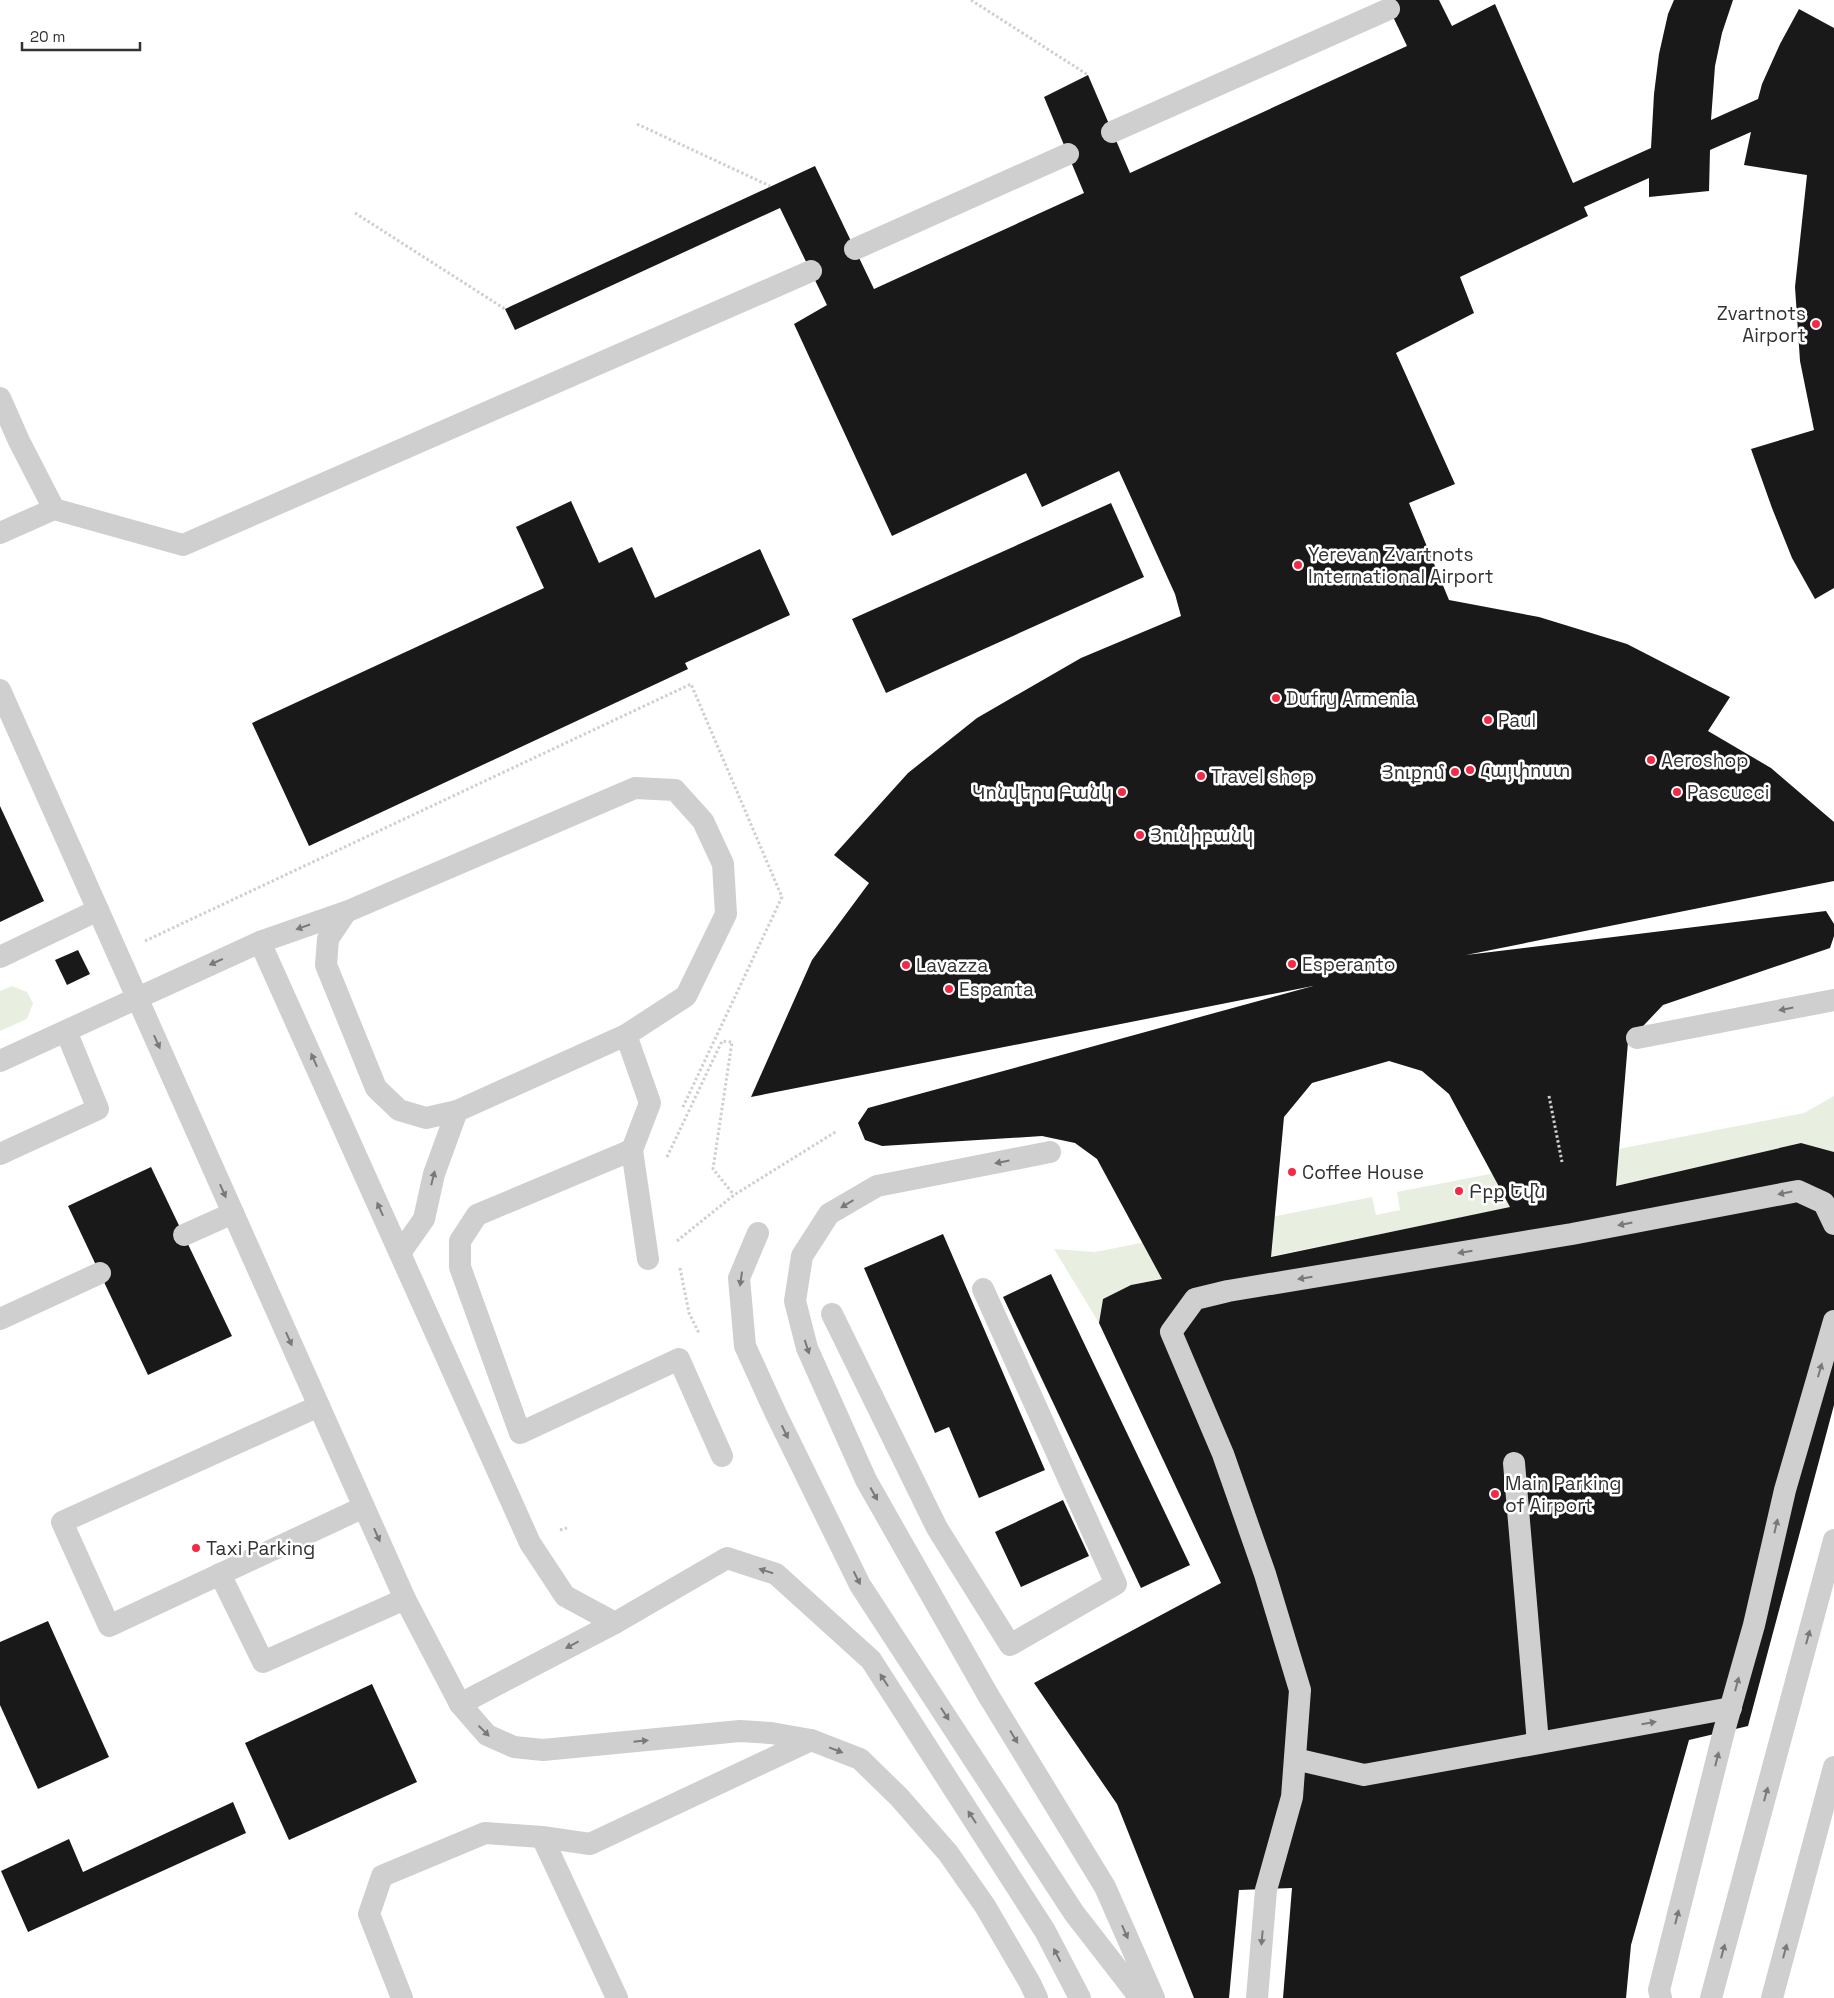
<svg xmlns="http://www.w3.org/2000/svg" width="1834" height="1998" font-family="'Space Grotesk','Noto Sans Armenian',sans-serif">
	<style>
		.green { fill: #e9efe0 }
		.building { fill: #191919; fill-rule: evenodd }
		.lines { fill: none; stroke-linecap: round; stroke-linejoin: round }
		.path { stroke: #cfcfcf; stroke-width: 3; stroke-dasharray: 2.5 2.5; stroke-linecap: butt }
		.lane { stroke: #cfcfcf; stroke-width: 22 }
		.lane-bridge { stroke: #cfcfcf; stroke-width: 22 }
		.oneway { fill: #797979 }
		.poi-dot { fill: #f12b47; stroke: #fff; stroke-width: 2 }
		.labels { text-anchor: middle; stroke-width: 5; stroke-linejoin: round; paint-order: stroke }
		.poi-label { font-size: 19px; fill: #323232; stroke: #fff; text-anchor: start }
	</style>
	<rect width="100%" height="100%" fill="#fff"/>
	<!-- green -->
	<g class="green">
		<polygon points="12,986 27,992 33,1003 27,1019 0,1031 0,991"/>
		<polygon points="1834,1096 1834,1152 1801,1143 1625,1184 1131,1285 1103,1299 1099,1323 1054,1249 1095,1252 1372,1197 1376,1215 1400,1210 1397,1192 1804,1113"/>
	</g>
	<!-- building -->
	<g class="building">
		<path d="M 1385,0 L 1439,0 L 1452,26 L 1495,4 L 1573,183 L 1651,148 L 1654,94 L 1659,54 L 1668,14 L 1674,0 L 1733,0 L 1722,33 L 1715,66 L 1711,120 L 1758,99 L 1762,84 L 1780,44 L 1799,9 L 1834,28 L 1834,588 L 1815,599 L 1792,558 L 1772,508 L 1751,449 L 1814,430 L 1800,361 L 1795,287 L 1807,175 L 1744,165 L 1751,132 L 1710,150 L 1709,191 L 1649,197 L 1649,178 L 1584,207 L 1588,216 L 1460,277 L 1474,313 L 1396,353 L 1455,484 L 1409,503 L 1449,600 L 1539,617 L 1627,644 L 1730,697 L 1708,731 L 1771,768 L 1834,822 L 1834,881 L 1466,955 L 1826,911 L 1834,924 L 1834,936 L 1830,948 L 1663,1005 L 1628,1042 L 1616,1186 L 1801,1143 L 1834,1152 L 1834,1405 L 1748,1726 L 1689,1740 L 1631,1945 L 1626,1998 L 1283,1998 L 1292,1888 L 1239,1890 L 1229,1998 L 1194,1998 L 1117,1804 L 1034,1683 L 1221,1583 L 1099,1323 L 1103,1299 L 1131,1285 L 1162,1279 L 1097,1159 L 1075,1143 L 1042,1136 L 882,1146 L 865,1140 L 858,1123 L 868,1108 L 1313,986 L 751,1097 L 812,960 L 869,883 L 834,855 L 908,773 L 977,718 L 1081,658 L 1181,616 L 1175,594 L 1119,471 L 1042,507 L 1026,473 L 892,536 L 794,324 L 827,305 L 780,208 L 515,330 L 505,309 L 815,166 L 874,289 L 1084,193 L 1044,97 L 1088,75 L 1130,173 L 1407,46 ZM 1389,1061 L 1422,1071 L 1449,1094 L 1510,1207 L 1271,1257 L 1284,1117 L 1312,1083 Z"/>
		<polygon points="571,501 599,563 632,547 655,598 760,549 790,615 685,663 688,669 309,846 252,723 544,588 516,527"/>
		<polygon points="1111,503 1144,577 886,693 852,619"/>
		<polygon points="0,806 44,901 0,922"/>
		<polygon points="78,950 90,974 67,985 55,960"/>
		<polygon points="151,1167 232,1336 148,1375 68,1206"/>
		<polygon points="943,1234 1045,1470 979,1498 949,1427 935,1433 864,1268"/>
		<polygon points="1051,1274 1190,1565 1141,1588 1003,1297"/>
		<polygon points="1063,1500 1089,1556 1021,1587 995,1532"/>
		<polygon points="48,1621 109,1757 38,1789 0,1705 0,1642"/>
		<polygon points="372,1684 417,1782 289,1840 245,1743"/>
		<polygon points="233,1802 246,1833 28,1932 1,1871 69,1839 83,1872"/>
	</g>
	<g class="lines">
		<!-- path -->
		<g class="path">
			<polyline points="971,0 1088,75"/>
			<polyline points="637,124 770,186"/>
			<polyline points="355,213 505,309"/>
			<polyline points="145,941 691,684 782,897 682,1109"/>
			<polyline points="1549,1096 1562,1162"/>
			<polyline points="667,1157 722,1041 732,1042 713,1169 734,1195"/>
			<polyline points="677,1241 734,1195 837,1131"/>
			<polyline points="680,1268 689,1313 699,1333"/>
			<polyline points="560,1530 567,1528"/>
		</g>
		<!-- lane -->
		<g class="lane">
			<polyline points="1112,132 1389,9"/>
			<polyline points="855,249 1068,154"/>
			<polyline points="0,398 19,441 54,509"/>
			<polyline points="0,533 54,509 183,545 811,271"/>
			<polyline points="0,690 405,1599 460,1704"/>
			<polygon points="635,788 675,790 703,821 723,864 726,914 686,996 626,1035 457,1111 426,1118 399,1110 376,1088 326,965 328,939 346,912"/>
			<polyline points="260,942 530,1543 565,1596 615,1623 727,1558 776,1574 871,1660 1045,1931 1080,1998"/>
			<polyline points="0,957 98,910"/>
			<polyline points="626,1035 650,1103 632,1150 648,1259"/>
			<polyline points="1637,1038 1834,1000"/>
			<polyline points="0,1061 260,942 346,912"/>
			<polyline points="632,1150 477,1215 460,1241 460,1267 520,1433 679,1359 722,1456"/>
			<polyline points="0,1154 98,1109 66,1031"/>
			<polyline points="758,1233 739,1278 745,1346 776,1414 860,1585 1074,1913 1140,1998"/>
			<polyline points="184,1235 233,1213"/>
			<polyline points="400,1253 424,1219 434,1174 457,1111"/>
			<polyline points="832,1314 937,1528 1010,1645 1116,1584 983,1289"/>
			<polyline points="0,1319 100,1273"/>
			<polyline points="319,1406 62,1522 109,1626 364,1507"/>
			<polyline points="1514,1463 1538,1743"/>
			<polyline points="220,1574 263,1662 405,1599"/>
			<polyline points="615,1623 460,1704 487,1735 514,1747 543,1750 740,1731 771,1733 811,1740 860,1759 899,1797 948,1853 985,1906 1030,1983 1037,1998"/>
			<polyline points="988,1695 1105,1887 1154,1998"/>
			<polyline points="1295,1759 1364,1775 1731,1708"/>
			<polyline points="542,1837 617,1998"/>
			<polyline points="402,1998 369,1914 382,1876 485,1833 542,1837 590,1844 811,1740"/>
			<polyline points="1257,1998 1266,1890 1292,1797 1300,1690 1265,1574 1223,1454 1171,1332 1195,1299 1228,1291 1572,1234 1798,1191 1824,1203 1834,1224"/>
			<polyline points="1661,1998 1659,1990 1724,1731 1754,1625 1785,1490 1834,1321"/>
			<polyline points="1711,1998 1834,1540"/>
			<polyline points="1772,1998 1834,1767"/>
		</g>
		<!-- lane-bridge -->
		<polyline class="lane-bridge" points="988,1695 866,1480 807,1348 795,1301 802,1256 829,1214 877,1186 1050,1152"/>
	</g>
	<!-- one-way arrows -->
	<defs><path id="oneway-solid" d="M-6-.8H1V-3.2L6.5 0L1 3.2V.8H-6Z" transform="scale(1.25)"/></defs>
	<g class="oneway">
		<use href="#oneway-solid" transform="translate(303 927) rotate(161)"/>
		<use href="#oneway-solid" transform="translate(216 962) rotate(156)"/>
		<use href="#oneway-solid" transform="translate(1786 1009) rotate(169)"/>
		<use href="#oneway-solid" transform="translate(157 1042) rotate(66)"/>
		<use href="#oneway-solid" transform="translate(314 1060) rotate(-114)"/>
		<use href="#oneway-solid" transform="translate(1002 1162) rotate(169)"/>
		<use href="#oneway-solid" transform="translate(433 1178) rotate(-76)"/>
		<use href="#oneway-solid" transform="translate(223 1191) rotate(66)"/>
		<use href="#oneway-solid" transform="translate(1785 1193) rotate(169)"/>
		<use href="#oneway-solid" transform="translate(847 1204) rotate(149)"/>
		<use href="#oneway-solid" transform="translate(380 1209) rotate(-114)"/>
		<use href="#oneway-solid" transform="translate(1625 1224) rotate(169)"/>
		<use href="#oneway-solid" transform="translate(1465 1252) rotate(171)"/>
		<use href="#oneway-solid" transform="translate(1305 1278) rotate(171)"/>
		<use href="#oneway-solid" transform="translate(741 1279) rotate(98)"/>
		<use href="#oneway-solid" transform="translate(289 1339) rotate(66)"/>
		<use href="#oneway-solid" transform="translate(807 1347) rotate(72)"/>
		<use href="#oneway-solid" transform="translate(1820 1370) rotate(-74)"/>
		<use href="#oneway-solid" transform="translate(785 1432) rotate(64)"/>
		<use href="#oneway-solid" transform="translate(874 1494) rotate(61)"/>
		<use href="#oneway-solid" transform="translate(1776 1526) rotate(-77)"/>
		<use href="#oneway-solid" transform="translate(377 1535) rotate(66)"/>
		<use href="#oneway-solid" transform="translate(766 1571) rotate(-162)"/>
		<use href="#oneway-solid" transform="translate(857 1578) rotate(63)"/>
		<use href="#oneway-solid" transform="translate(1808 1637) rotate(-75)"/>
		<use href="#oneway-solid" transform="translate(572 1645) rotate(152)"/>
		<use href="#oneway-solid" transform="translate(884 1680) rotate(-123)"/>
		<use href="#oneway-solid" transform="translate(1737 1684) rotate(-75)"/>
		<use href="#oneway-solid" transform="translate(945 1714) rotate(57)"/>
		<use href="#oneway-solid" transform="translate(1649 1723) rotate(-10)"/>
		<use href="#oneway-solid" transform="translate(484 1731) rotate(44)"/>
		<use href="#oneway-solid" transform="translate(1014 1737) rotate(59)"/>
		<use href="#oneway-solid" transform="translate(641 1741) rotate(-6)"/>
		<use href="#oneway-solid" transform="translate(836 1750) rotate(21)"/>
		<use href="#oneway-solid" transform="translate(1717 1759) rotate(-76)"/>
		<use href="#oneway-solid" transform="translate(1766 1794) rotate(-75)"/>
		<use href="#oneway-solid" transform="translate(972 1817) rotate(-123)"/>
		<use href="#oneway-solid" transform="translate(1677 1917) rotate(-76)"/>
		<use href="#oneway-solid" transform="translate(1125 1932) rotate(66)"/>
		<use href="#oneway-solid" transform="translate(1262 1938) rotate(95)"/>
		<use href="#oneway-solid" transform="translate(1723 1951) rotate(-75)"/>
		<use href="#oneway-solid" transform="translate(1785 1951) rotate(-75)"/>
		<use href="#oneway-solid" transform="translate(1057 1955) rotate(-117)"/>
	</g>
	<!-- markers -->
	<g class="poi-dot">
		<circle cx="1816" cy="324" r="5"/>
		<circle cx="1298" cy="565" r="5"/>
		<circle cx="1276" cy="698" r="5"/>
		<circle cx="1488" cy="720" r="5"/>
		<circle cx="1651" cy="760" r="5"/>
		<circle cx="1470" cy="770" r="5"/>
		<circle cx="1455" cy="772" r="5"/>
		<circle cx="1201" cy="776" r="5"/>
		<circle cx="1122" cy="792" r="5"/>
		<circle cx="1677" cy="792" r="5"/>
		<circle cx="1140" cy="835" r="5"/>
		<circle cx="1292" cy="964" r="5"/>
		<circle cx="906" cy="965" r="5"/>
		<circle cx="949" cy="989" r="5"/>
		<circle cx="1292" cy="1172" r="5"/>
		<circle cx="1459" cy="1191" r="5"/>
		<circle cx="1495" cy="1494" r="5"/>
		<circle cx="196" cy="1548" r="5"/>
	</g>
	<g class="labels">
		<!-- poi labels -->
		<g class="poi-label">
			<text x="1806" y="320" text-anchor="end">Zvartnots<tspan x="1806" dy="22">Airport</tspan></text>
			<text x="1308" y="561">Yerevan Zvartnots<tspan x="1308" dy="22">International Airport</tspan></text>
			<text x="1286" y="705">Dufry Armenia</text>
			<text x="1498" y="727">Paul</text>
			<text x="1661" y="767">Aeroshop</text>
			<text x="1480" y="777">Հայփոստ</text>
			<text x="1445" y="779" text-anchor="end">Յուքոմ</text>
			<text x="1211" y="783">Travel shop</text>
			<text x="1112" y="799" text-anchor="end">Կոնվերս Բանկ</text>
			<text x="1687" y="799">Pascucci</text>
			<text x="1150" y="842">Յունիբանկ</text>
			<text x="1302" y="971">Esperanto</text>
			<text x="916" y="972">Lavazza</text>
			<text x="959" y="996">Espanta</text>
			<text x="1302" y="1179">Coffee House</text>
			<text x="1469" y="1198">Բբք Եվն</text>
			<text x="1505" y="1490">Main Parking<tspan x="1505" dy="22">of Airport</tspan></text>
			<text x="206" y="1555">Taxi Parking</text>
		</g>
	</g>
	<!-- scale -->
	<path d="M22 42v8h118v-8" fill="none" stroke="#323232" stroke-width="2.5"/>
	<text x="30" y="42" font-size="15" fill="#323232" stroke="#ffffff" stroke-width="4" paint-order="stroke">20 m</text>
</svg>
